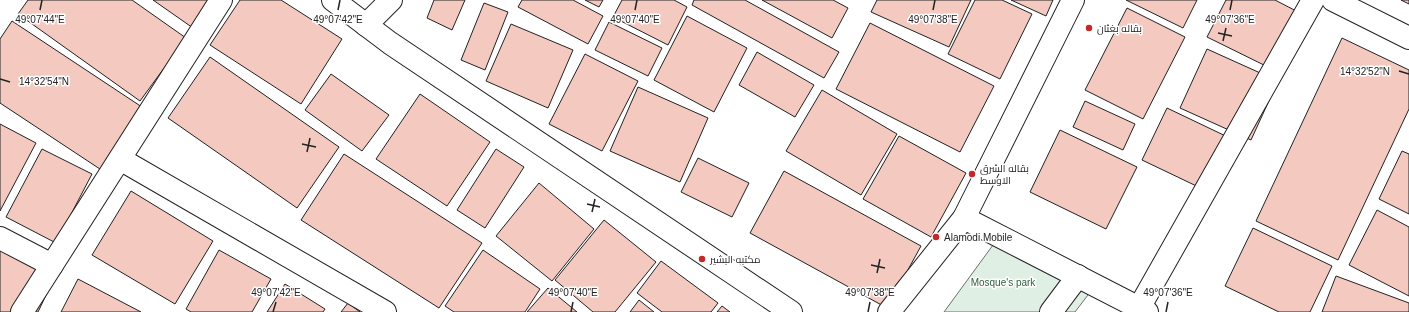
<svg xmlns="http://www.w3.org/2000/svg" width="1409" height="312" font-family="Arial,Cairo,sans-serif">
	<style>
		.green { fill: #e0efe3; stroke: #6f6f6f }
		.building { fill: #f3c9c0; stroke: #222 }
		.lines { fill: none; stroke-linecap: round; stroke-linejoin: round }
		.minor-casing { stroke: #222; stroke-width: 24 }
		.tertiary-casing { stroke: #222; stroke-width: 24 }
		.minor { stroke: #fff; stroke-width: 22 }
		.tertiary { stroke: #fff; stroke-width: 22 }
		.ticks { fill: none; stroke: #222; stroke-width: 1.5 }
		.poi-dot { fill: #c62828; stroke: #fff; stroke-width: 1.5 }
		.labels { text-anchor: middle; stroke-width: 3; stroke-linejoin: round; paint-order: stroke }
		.poi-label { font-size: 10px; fill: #222; stroke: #fff; text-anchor: start }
		.park-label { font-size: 10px; fill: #2f5e38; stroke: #fff }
		.ticks-label { font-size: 10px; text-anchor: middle; fill: #222; stroke: #fff; stroke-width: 3; stroke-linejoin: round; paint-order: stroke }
	</style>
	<rect width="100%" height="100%" fill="#fff"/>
	<!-- green -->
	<polygon class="green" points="993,245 1091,291 1075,312 944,312"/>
	<!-- building -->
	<g class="building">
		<polygon points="28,0 132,0 186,38 140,101 18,14"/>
		<polygon points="153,0 213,0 193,28"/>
		<polygon points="240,0 281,0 342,39 301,104 210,45"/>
		<polygon points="434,0 465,0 452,30 427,18"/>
		<polygon points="522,0 573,0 603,16 588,44 518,7"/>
		<polygon points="585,0 603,0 599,7"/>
		<polygon points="622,0 674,0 687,7 668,45 613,17"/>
		<polygon points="694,0 745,0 839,52 824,78 692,5"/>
		<polygon points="762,0 833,0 848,8 832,38"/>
		<polygon points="877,0 971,0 949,47 871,12"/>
		<polygon points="975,0 1002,0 1032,14 1000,79 948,54"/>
		<polygon points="1011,0 1053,0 1046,16"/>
		<polygon points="1126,0 1197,0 1183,28"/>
		<polygon points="1226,0 1275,0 1302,14 1274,70 1207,37"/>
		<polygon points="1401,0 1409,0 1409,4"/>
		<polygon points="484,3 508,12 485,70 461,60"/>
		<polygon points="1127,8 1185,37 1143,119 1085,90"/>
		<polygon points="687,16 747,48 714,112 654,80"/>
		<polygon points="12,21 154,115 112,177 0,103 0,39"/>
		<polygon points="609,22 662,48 648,76 595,50"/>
		<polygon points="870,23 994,86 960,152 836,89"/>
		<polygon points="511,24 573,50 548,108 486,81"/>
		<polygon points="1342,38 1409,70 1409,109 1338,260 1256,221"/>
		<polygon points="1207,49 1278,81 1251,140 1180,108"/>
		<polygon points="757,52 814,85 795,117 739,85"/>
		<polygon points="585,54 638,81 602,151 549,124"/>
		<polygon points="210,57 339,147 297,208 168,118"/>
		<polygon points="331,74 389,115 362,151 305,110"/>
		<polygon points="638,87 708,118 680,182 610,151"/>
		<polygon points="822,90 897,134 861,195 786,151"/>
		<polygon points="420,94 490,142 447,206 376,159"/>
		<polygon points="1085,101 1135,124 1123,150 1073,127"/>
		<polygon points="1167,108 1234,140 1209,192 1142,160"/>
		<polygon points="0,124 36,143 0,211"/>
		<polygon points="1060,130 1137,167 1106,229 1030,192"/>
		<polygon points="899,136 966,173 931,237 863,199"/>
		<polygon points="42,149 92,174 56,243 6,217"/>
		<polygon points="496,149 524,167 485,228 457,210"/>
		<polygon points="1402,151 1409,154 1409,214 1379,199"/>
		<polygon points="344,154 482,243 439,308 301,220"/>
		<polygon points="698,158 749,183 732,217 681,192"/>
		<polygon points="784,171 921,246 887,308 750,233"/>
		<polygon points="539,183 594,229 552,281 496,236"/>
		<polygon points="131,191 213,241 175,304 92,255"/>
		<polygon points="1377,210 1409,227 1409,296 1349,265"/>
		<polygon points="604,220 656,262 615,312 593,312 555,280"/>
		<polygon points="1253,228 1332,266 1310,312 1279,312 1225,286"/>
		<polygon points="0,245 57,272 38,312 0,312"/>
		<polygon points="219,250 271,279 252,312 191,312 186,309"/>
		<polygon points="483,250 540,289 525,312 454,312 445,306"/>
		<polygon points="661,261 718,303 711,312 662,312 637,293"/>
		<polygon points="1336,276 1409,303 1409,312 1322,312"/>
		<polygon points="78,279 141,312 61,312"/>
		<polygon points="285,284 325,309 323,312 267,312"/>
		<polygon points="548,288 577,312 527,312"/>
		<polygon points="639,300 654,312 630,312"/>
		<polygon points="348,303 360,312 341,312"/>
		<polygon points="722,306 730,312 717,312"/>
	</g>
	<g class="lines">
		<defs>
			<g id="minor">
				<polyline points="1333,0 1409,38"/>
				<polyline points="366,25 391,0"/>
				<polyline points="120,159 385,312"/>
				<polyline points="964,218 1147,312"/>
				<polyline points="0,238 52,265"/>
				<polyline points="1139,308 1313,0"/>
				<polyline points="22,312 221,0"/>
				<polyline points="1051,312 1078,276"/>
			</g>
			<g id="tertiary">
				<polyline points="333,0 390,43 791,312"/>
				<polyline points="889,312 964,218 1073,0"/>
			</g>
		</defs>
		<!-- minor casing -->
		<use href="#minor" class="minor-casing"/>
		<!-- tertiary casing -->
		<use href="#tertiary" class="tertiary-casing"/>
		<!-- minor -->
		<use href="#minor" class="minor"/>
		<!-- tertiary -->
		<use href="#tertiary" class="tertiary"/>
	</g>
	<!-- ticks -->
	<path class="ticks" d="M 40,10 L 42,0M 338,10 L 340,0M 635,10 L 637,0M 933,10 L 935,0M 1230,10 L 1232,0M 1218,33 L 1232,36M 1223,41 L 1226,28M 1399,71 L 1409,74M 0,79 L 10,82M 302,144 L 316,147M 307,152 L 310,138M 587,204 L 600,207M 592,212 L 595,199M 871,265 L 885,268M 877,273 L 880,259M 273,312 L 276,302M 571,312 L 573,302M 868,312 L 870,302M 1166,312 L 1168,302"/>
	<!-- markers -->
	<g class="poi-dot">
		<circle cx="1089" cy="28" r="4"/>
		<circle cx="972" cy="174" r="4"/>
		<circle cx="936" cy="237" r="4"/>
		<circle cx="702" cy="259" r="4"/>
	</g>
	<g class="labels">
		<!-- poi labels -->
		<g class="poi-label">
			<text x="1097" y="32">بقاله بغثان</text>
			<text x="980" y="172">بقاله الشرق<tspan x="980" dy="12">الاوسط</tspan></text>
			<text x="944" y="241">Alamodi Mobile</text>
			<text x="710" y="263">مكتبه البشير</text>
		</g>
		<!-- park labels -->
		<g class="park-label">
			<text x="1003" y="286">Mosque's park</text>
		</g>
	</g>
	<g class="ticks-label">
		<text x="40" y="23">49°07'44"E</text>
		<text x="338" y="23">49°07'42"E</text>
		<text x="635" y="23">49°07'40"E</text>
		<text x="933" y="23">49°07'38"E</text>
		<text x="1230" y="23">49°07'36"E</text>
		<text x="1365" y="75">14°32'52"N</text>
		<text x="44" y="85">14°32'54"N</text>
		<text x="276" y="296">49°07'42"E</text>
		<text x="573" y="296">49°07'40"E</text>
		<text x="870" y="296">49°07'38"E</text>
		<text x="1168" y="296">49°07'36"E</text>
	</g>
</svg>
